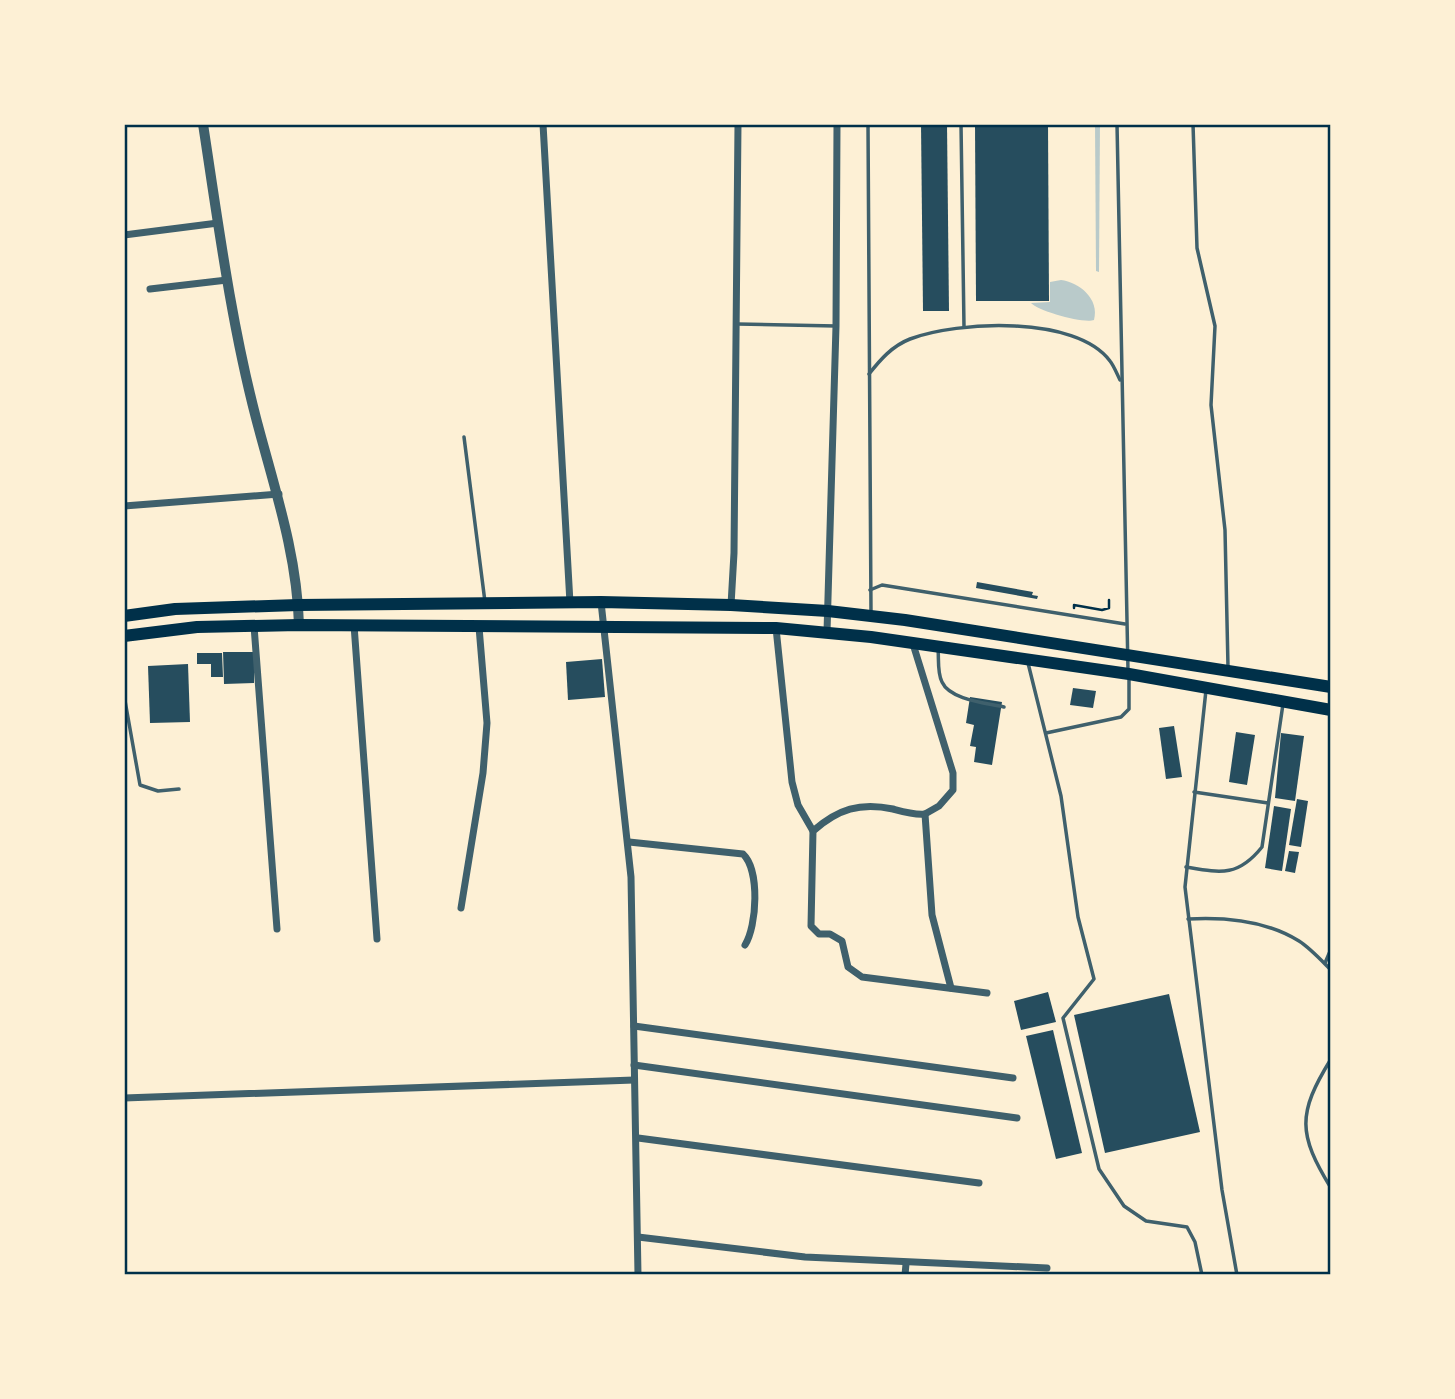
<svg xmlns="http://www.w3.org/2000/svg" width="1455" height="1399" font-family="Commissioner,sans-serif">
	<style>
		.green { fill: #b9caca }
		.building { fill: #264d5e }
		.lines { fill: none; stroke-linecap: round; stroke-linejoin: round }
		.path { stroke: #003049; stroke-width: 2.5 }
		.service { stroke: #3f606c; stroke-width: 3.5 }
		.minor { stroke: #3f606c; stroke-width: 7 }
		.tertiary { stroke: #3f606c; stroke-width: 10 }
		.trunk { stroke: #003049; stroke-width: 12 }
		.neatline { fill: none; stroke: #003049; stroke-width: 2.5 }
	</style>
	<rect width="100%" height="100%" fill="#fdf0d5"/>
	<!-- green -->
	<g class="green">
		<polygon points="1095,124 1100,124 1099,272 1096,271"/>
		<path d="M 1061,280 C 1079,282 1100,299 1094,320 C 1084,324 1038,311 1031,303 L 1050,302 L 1050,282 Z"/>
	</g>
	<!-- building -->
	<g class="building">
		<polygon points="921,124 947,124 949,311 923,311"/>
		<polygon points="975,124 1048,124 1049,301 976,301"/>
		<polygon points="977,582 1033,592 1032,595 1038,596 1037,599 976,588"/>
		<polygon points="223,652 254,652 254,683 224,684"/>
		<polygon points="197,653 222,653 223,677 211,677 211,664 197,664"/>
		<polygon points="602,659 605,697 568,700 566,662"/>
		<polygon points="188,664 190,722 150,723 148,666"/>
		<polygon points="1073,688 1096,691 1093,708 1070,705"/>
		<polygon points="970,697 1002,702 992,765 974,762 976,747 970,746 974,725 966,723"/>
		<polygon points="1174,726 1182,777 1166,779 1159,728"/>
		<polygon points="1236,732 1255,735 1247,785 1229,782"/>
		<polygon points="1281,733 1304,736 1295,801 1275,798"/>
		<polygon points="1297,799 1308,801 1301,847 1289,845"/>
		<polygon points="1274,806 1291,809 1282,871 1265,868"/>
		<polygon points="1289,851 1299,852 1295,873 1285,871"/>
		<polygon points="1048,992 1056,1022 1021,1030 1014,1001"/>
		<polygon points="1169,994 1200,1132 1105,1153 1074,1015"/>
		<polygon points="1053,1030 1082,1153 1056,1159 1026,1036"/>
	</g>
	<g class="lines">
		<!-- path -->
		<polyline class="path" points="1074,608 1074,605 1102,610 1109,608 1109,600"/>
		<!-- service -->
		<g class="service">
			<polyline points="868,124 871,612"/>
			<polyline points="961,124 964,327"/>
			<polyline points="1117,124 1128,670"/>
			<polyline points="1193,124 1197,248 1215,326 1211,405 1225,530 1228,667"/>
			<polyline points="737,324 836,326"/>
			<path d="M 869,374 C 880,360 892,346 910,339 C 957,321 1076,315 1110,361 C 1114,366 1117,374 1120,380"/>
			<polyline points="464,437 485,602"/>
			<polyline points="870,590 882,585 1125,624"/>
			<path d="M 938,648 C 939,658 937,673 942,682 C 950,700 987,703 1004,707"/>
			<polyline points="1028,663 1061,796 1078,917 1094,979 1063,1018 1099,1169 1124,1206 1146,1221 1187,1227 1195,1242 1202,1275"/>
			<polyline points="1206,690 1185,887 1222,1190 1237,1275"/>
			<polyline points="124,695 140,785 158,791 179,789"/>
			<polyline points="1046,733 1121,717 1129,709 1129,677"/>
			<polyline points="1194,792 1268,803"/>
			<path d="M 1186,867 C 1221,873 1238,877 1262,847 L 1283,704"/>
			<path d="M 1188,919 C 1224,917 1267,921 1299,941 C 1310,948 1321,960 1331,970"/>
			<polyline points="1325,963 1331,949"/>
			<path d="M 1331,1059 C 1297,1114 1298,1134 1331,1188"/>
		</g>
		<!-- minor -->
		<g class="minor">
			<polyline points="543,124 570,603"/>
			<polyline points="124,235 218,223"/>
			<polyline points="150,289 227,280"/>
			<polyline points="124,506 279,494"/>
			<polyline points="601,602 631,877 638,1275"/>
			<polyline points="731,605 734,553 738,124"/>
			<polyline points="354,625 377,939"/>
			<polyline points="254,626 277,929"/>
			<polyline points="776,628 792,782 798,805 813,831"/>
			<polyline points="827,632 836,326 837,124"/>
			<path d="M 913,644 L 953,773 L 953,790 L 939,806 L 925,814 C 914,815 904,812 893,809 C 860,802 838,809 813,831 L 811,926 L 819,934 L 830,934 L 842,941 L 848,967 L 862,977 L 987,993"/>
			<polyline points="925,814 932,915 951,988"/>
			<path d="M 629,842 L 743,854 C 760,870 757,926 745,945"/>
			<polyline points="461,908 483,773 487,723 479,627"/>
			<polyline points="634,1026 1013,1078"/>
			<polyline points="634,1065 1017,1118"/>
			<polyline points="124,1098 634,1080"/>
			<polyline points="638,1138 979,1183"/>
			<polyline points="638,1237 805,1257 1047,1268"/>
			<polyline points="905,1275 906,1264"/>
		</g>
		<!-- tertiary -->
		<path class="tertiary" d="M 203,124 C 218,222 231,322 256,418 C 274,487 297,553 299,625"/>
		<!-- trunk -->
		<g class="trunk">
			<polyline points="124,616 175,609 298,605 601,602 731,605 828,611 905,620 1331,687"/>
			<polyline points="124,636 197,627 299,625 776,628 871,637 1129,674 1331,710"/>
		</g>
	</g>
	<!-- border -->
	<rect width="1455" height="1399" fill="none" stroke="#fdf0d5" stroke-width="252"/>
	<rect x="126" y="126" width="1203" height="1147" class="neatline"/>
</svg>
